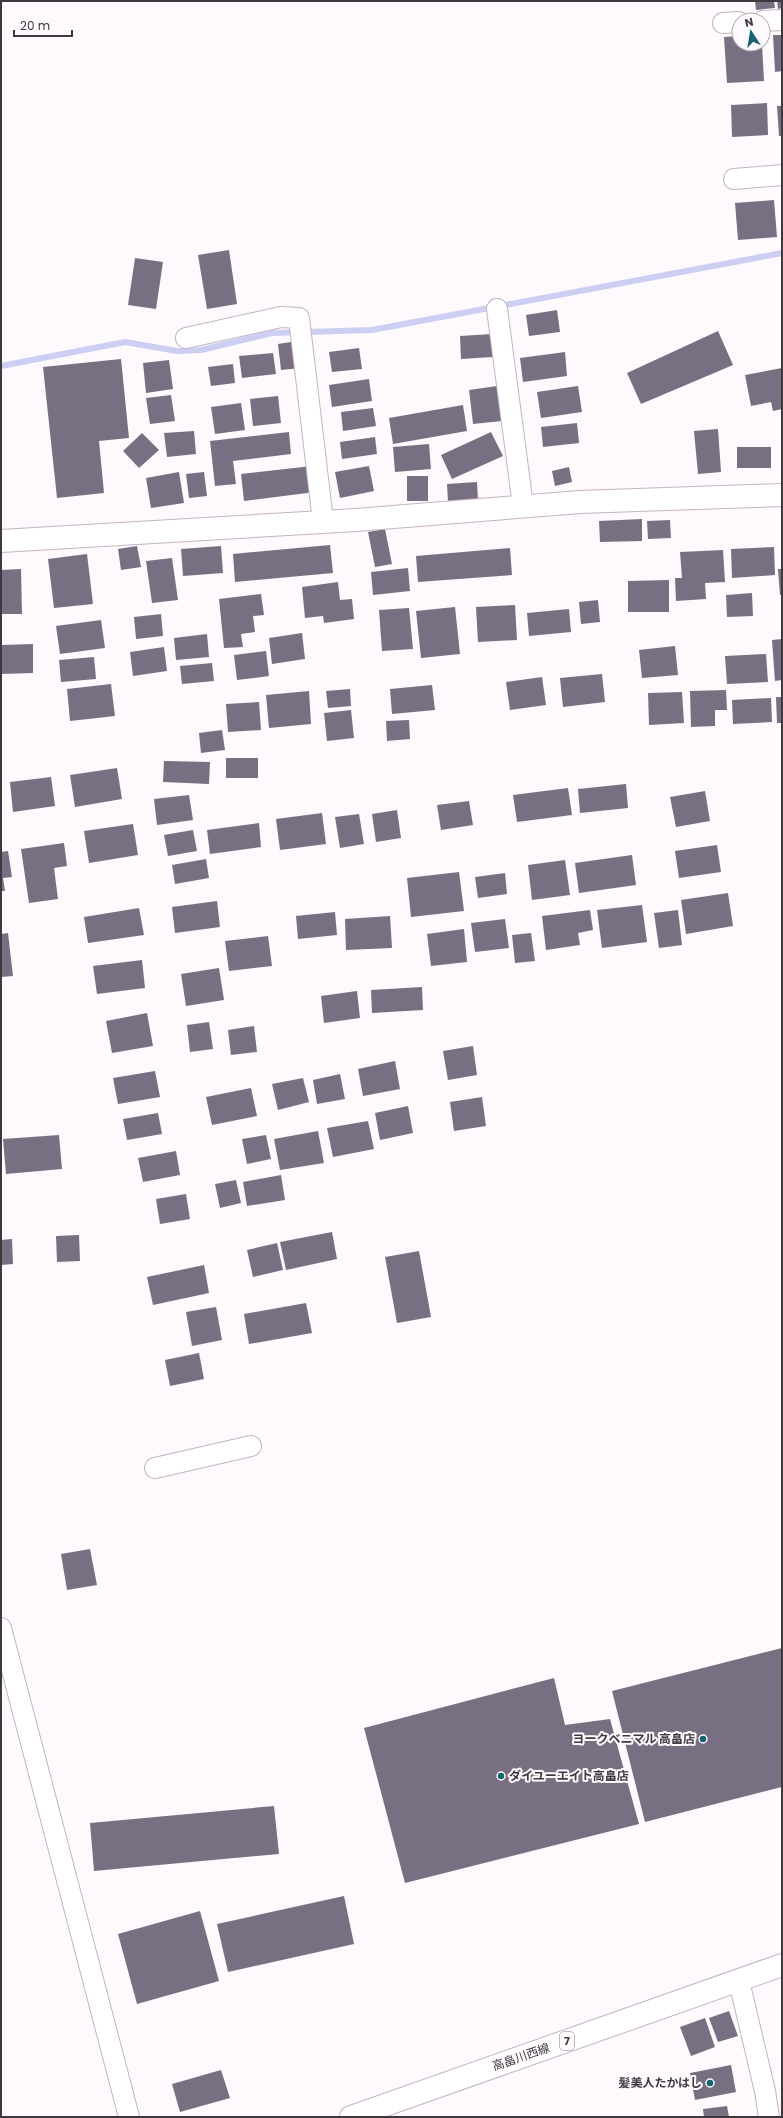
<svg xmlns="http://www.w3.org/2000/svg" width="783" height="2118" font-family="Poppins,'Noto Sans JP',sans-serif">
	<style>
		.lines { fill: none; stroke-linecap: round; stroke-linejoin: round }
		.stream { stroke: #cccef2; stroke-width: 6 }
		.building { fill: #787082 }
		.minor-casing { stroke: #c4b3c3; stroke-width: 22 }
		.tertiary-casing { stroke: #c4b3c3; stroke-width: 24 }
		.primary-casing { stroke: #c4b3c3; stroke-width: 24 }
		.minor { stroke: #fff; stroke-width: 20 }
		.tertiary { stroke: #fff; stroke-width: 22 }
		.primary { stroke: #fff; stroke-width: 22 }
		.poi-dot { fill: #196371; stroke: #fdf9fd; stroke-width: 1.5 }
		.labels { text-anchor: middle; stroke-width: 4; stroke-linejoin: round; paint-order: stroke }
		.shield { fill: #fdf9fd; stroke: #797278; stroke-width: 1 }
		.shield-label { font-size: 11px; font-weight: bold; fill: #40383f }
		.poi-label { font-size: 12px; font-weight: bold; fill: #40383f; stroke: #fdf9fd; text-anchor: end }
		.street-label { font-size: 12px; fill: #40383f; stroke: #fdf9fd }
	</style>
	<rect width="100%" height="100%" fill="#fdf9fd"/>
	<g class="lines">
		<!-- stream -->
		<polyline class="stream" points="1,366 125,342 177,351 201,350 272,333 372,330 782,253"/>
	</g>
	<!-- building -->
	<g class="building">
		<polygon points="755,1 774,1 775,8 756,10"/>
		<polygon points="777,1 782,1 782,8 778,9"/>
		<polygon points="773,35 782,35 782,71 775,72"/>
		<polygon points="739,36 739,44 762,44 764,81 727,83 724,37"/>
		<polygon points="767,103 768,135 732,137 731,105"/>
		<polygon points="777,106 782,106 782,136 779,136"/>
		<polygon points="774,200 777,237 738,240 735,203"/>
		<polygon points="229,250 237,304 207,309 198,255"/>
		<polygon points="135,258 163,262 156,309 128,305"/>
		<polygon points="557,310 560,332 529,336 526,315"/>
		<polygon points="718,331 733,365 641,404 627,373"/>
		<polygon points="492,334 493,357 461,359 460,336"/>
		<polygon points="297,341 301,368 281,370 278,344"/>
		<polygon points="359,348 362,369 332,372 329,352"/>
		<polygon points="565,352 567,376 523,382 520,358"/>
		<polygon points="273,353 276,374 242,378 239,356"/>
		<polygon points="121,359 129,438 99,441 104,493 57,498 43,367"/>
		<polygon points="169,360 173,389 146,393 143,363"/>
		<polygon points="233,364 235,383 211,386 208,367"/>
		<polygon points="782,368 782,409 773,411 771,402 751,406 745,375"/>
		<polygon points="369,379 372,401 332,407 329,385"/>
		<polygon points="497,386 502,421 473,424 469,390"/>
		<polygon points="578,386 582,412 541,418 537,392"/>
		<polygon points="171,395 175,421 150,424 146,398"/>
		<polygon points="278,396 281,423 253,426 250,399"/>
		<polygon points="241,403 245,430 215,434 211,407"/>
		<polygon points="463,405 467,431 393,444 389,418"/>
		<polygon points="373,408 376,426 343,431 341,412"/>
		<polygon points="577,423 579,443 543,447 541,427"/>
		<polygon points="718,429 721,472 698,474 694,431"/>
		<polygon points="194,431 196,454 167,457 164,433"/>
		<polygon points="289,432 291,454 233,461 236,484 215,486 210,441"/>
		<polygon points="491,432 503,456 452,479 441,455"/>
		<polygon points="142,433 159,450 139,468 123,451"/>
		<polygon points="375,437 377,454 342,459 340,442"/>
		<polygon points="429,444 431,469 395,472 393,447"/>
		<rect x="737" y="447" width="34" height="21"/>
		<polygon points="312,466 315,492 244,501 241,474"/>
		<polygon points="369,466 374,491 340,498 335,472"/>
		<polygon points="569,467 572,482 555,486 552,471"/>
		<polygon points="179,472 184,503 151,508 146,478"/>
		<polygon points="204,472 207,496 189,498 186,474"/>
		<rect x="407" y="476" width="21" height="25"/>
		<polygon points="477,482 478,500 448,502 447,484"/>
		<polygon points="642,519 642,541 600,542 599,521"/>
		<polygon points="670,520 671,538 648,539 647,521"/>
		<polygon points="385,529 392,564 375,567 368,532"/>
		<polygon points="330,545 333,573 235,582 233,554"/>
		<polygon points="137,546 141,567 121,570 118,549"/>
		<polygon points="221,546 223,573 183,576 181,549"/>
		<polygon points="774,547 775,575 732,578 731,549"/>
		<polygon points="510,548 512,575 418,582 416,556"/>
		<polygon points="723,550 725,582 705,583 706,599 676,601 675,578 682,578 680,552"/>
		<polygon points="87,554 93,604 54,608 48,559"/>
		<polygon points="172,558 178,600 152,603 146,561"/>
		<polygon points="408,568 410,591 373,595 371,572"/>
		<polygon points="21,569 22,614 1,614 1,570"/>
		<polygon points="778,569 782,569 782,595 780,595"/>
		<polygon points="669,580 669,612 628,612 628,581"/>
		<polygon points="338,582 340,600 352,599 354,619 324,623 323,616 305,618 302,587"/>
		<polygon points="752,593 753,616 727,617 726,595"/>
		<polygon points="261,594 264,615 253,616 255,632 241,634 243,647 224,648 219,599"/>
		<polygon points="598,600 600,622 581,624 579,602"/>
		<polygon points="515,605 517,640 478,642 476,607"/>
		<polygon points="455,607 460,654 421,658 416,611"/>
		<polygon points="409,608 413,649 382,651 379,610"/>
		<polygon points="569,609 571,632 529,636 527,613"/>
		<polygon points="161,614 163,636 136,639 134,617"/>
		<polygon points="101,620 105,648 60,654 56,626"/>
		<polygon points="302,633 305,659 272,664 269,638"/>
		<polygon points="207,634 209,657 176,660 174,638"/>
		<polygon points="782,639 782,680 775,681 772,640"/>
		<polygon points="33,644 33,673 1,674 1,645"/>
		<polygon points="675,646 678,675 642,678 639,650"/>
		<polygon points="164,647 167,671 133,676 130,652"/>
		<polygon points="266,651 269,676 237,680 234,655"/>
		<polygon points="766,654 768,682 727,684 725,656"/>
		<polygon points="94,657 96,679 61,682 59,660"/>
		<polygon points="212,663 214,681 182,684 180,666"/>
		<polygon points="602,674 605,702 563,707 560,678"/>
		<polygon points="542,677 546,705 510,710 506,682"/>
		<polygon points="111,684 115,716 70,721 67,689"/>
		<polygon points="432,685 435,710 392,714 390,689"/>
		<polygon points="350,689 351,706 328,708 326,691"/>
		<polygon points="726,690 727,710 715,710 715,726 691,727 690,691"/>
		<polygon points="309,691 311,724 269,728 266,695"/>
		<polygon points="682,692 684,723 649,725 648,693"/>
		<polygon points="776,697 782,697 782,723 777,723"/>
		<polygon points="771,698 772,722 733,724 732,700"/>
		<polygon points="259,702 261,730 228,732 226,704"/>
		<polygon points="351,710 354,738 327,741 324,713"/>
		<polygon points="409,720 410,739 387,741 386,721"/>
		<polygon points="222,730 225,750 201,753 199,733"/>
		<rect x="226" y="758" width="32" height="20"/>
		<polygon points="164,761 210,762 209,784 163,782"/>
		<polygon points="117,768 122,799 75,807 70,775"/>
		<polygon points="51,777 55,806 13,812 10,782"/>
		<polygon points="626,784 628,808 580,813 578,789"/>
		<polygon points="568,788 572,815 517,822 513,795"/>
		<polygon points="705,791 710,821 676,827 670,797"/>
		<polygon points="189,795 193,820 157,825 154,799"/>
		<polygon points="469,801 473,825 441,830 437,805"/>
		<polygon points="397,810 401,838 376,842 372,814"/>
		<polygon points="322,813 326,844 280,850 276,819"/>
		<polygon points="359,814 364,844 340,848 335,817"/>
		<polygon points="259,823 261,847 210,854 207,830"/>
		<polygon points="133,824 138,855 89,863 84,831"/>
		<polygon points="193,830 197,851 168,856 164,835"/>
		<polygon points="64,843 67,866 54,868 58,899 29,903 21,849"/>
		<polygon points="717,845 721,872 679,878 675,851"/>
		<polygon points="8,851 12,877 3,878 5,891 1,891 1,852"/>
		<polygon points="632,855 636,885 579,893 575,863"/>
		<polygon points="206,859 209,878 175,884 172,865"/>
		<polygon points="565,860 570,895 532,900 528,865"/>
		<polygon points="459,872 464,911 411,917 407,878"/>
		<polygon points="505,873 507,894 478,898 475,877"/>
		<polygon points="728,893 733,926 686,934 681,900"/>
		<polygon points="217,901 220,927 175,933 172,907"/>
		<polygon points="642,905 647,942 602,948 597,910"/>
		<polygon points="139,908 144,935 88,943 84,917"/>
		<polygon points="590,910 593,930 578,933 580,945 546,950 542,916"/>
		<polygon points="678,910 682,945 659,948 654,913"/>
		<polygon points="335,912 337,935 298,939 296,916"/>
		<polygon points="390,916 392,948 346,950 345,919"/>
		<polygon points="505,919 509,948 475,952 471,923"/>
		<polygon points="464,929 467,962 431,966 427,934"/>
		<polygon points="8,933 13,976 1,977 1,934"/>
		<polygon points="531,933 535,961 515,963 512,935"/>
		<polygon points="268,936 272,966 229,971 225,941"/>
		<polygon points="142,960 145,988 97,994 93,966"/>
		<polygon points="219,968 224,1000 186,1006 181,974"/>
		<polygon points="422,987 423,1010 372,1013 371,990"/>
		<polygon points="357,991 360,1018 324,1023 321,996"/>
		<polygon points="147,1013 153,1046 112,1053 106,1021"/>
		<polygon points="209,1022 213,1049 190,1052 187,1025"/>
		<polygon points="254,1026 257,1052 231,1055 228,1030"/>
		<polygon points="473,1046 477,1075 448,1080 443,1051"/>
		<polygon points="395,1061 400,1089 363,1096 358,1069"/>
		<polygon points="155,1071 160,1097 118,1104 113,1078"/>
		<polygon points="340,1074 345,1099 317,1104 313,1080"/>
		<polygon points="303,1078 309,1102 278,1110 272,1084"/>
		<polygon points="251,1088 257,1116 212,1125 206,1097"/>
		<polygon points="482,1097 486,1126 454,1131 450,1102"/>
		<polygon points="408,1106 413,1133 380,1140 375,1113"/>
		<polygon points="158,1113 162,1134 127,1140 123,1119"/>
		<polygon points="368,1121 374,1149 333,1157 327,1128"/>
		<polygon points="318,1131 324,1163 280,1170 274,1139"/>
		<polygon points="59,1135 62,1169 6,1174 3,1139"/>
		<polygon points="266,1135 271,1159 247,1164 242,1139"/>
		<polygon points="176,1151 180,1175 143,1182 138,1158"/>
		<polygon points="281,1175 285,1200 247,1206 243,1182"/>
		<polygon points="236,1180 241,1203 220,1208 215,1184"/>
		<polygon points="186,1194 190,1219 160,1224 156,1199"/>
		<polygon points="332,1232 337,1259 286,1270 280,1242"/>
		<polygon points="79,1235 80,1261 57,1262 56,1236"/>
		<polygon points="12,1239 13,1264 1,1265 1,1240"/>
		<polygon points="277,1243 283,1270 253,1277 247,1250"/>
		<polygon points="419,1251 431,1317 397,1323 385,1257"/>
		<polygon points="204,1265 209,1293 153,1305 147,1277"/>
		<polygon points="306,1303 312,1333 249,1344 244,1314"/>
		<polygon points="216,1307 222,1340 192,1346 186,1312"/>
		<polygon points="199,1353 204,1379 170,1386 165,1360"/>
		<polygon points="90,1549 97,1585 67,1590 61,1554"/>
		<polygon points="782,1648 782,1787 645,1822 612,1691"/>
		<polygon points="554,1678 565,1725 610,1719 639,1824 405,1883 364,1728"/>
		<polygon points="274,1806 279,1854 94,1871 90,1823"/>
		<polygon points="344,1896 354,1944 228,1972 217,1924"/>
		<polygon points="200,1911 219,1981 137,2004 118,1934"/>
		<polygon points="729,2011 738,2036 718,2042 709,2018"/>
		<polygon points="705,2018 715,2047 691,2056 680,2027"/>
		<polygon points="731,2065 736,2092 695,2100 690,2073"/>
		<polygon points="221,2070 230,2098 180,2112 172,2084"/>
		<polygon points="727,2106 729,2117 704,2117 703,2109"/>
	</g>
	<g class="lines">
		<defs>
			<g id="minor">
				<polyline points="763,21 782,20"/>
				<polyline points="723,23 739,22"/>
				<polyline points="734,179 782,175"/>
				<polyline points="497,309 523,506"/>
				<polyline points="186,338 281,317 299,318 323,521"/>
				<polyline points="155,1468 251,1446"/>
				<polyline points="1,1628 129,2117"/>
				<polyline points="739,1981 765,2091 769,2117"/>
			</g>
			<polyline id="tertiary" points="1,541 356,520 580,502 782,495"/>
			<polyline id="primary" points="351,2117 782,1965"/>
		</defs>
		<!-- minor casing -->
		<use href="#minor" class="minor-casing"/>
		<!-- tertiary casing -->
		<use href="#tertiary" class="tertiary-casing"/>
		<!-- primary casing -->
		<use href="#primary" class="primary-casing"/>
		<!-- minor -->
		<use href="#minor" class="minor"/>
		<!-- tertiary -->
		<use href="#tertiary" class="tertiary"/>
		<!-- primary -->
		<use href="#primary" class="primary"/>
	</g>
	<!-- markers -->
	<g class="poi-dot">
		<circle cx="703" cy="1739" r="4"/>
		<circle cx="501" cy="1776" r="4"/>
		<circle cx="710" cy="2083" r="4"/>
	</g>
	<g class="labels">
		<!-- shield labels -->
		<rect class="shield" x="560" y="2032" width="14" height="18" rx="3"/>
		<g class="shield-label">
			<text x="567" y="2045">7</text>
		</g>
		<!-- poi labels -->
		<g class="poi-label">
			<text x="695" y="1743">ヨークベニマル 高畠店</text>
			<text x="509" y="1780" text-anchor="start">ダイユーエイト高畠店</text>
			<text x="702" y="2087">髪美人たかはし</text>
		</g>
		<!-- street labels -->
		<g class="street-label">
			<text transform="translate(521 2057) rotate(-19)" y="4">高畠川西線</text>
		</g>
	</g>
	<!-- border -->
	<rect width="783" height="2118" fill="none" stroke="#40383f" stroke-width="4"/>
	<!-- north arrow -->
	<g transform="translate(751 32) rotate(348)"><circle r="19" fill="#fdf9fd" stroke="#b1acb1"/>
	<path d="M0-3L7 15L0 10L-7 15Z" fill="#196371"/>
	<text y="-6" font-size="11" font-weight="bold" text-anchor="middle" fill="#40383f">N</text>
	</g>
	<!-- scale -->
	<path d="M14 30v6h58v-6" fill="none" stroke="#40383f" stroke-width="2"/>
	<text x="20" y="30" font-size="12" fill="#40383f" stroke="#fdf9fd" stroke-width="3" paint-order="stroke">20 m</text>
</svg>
